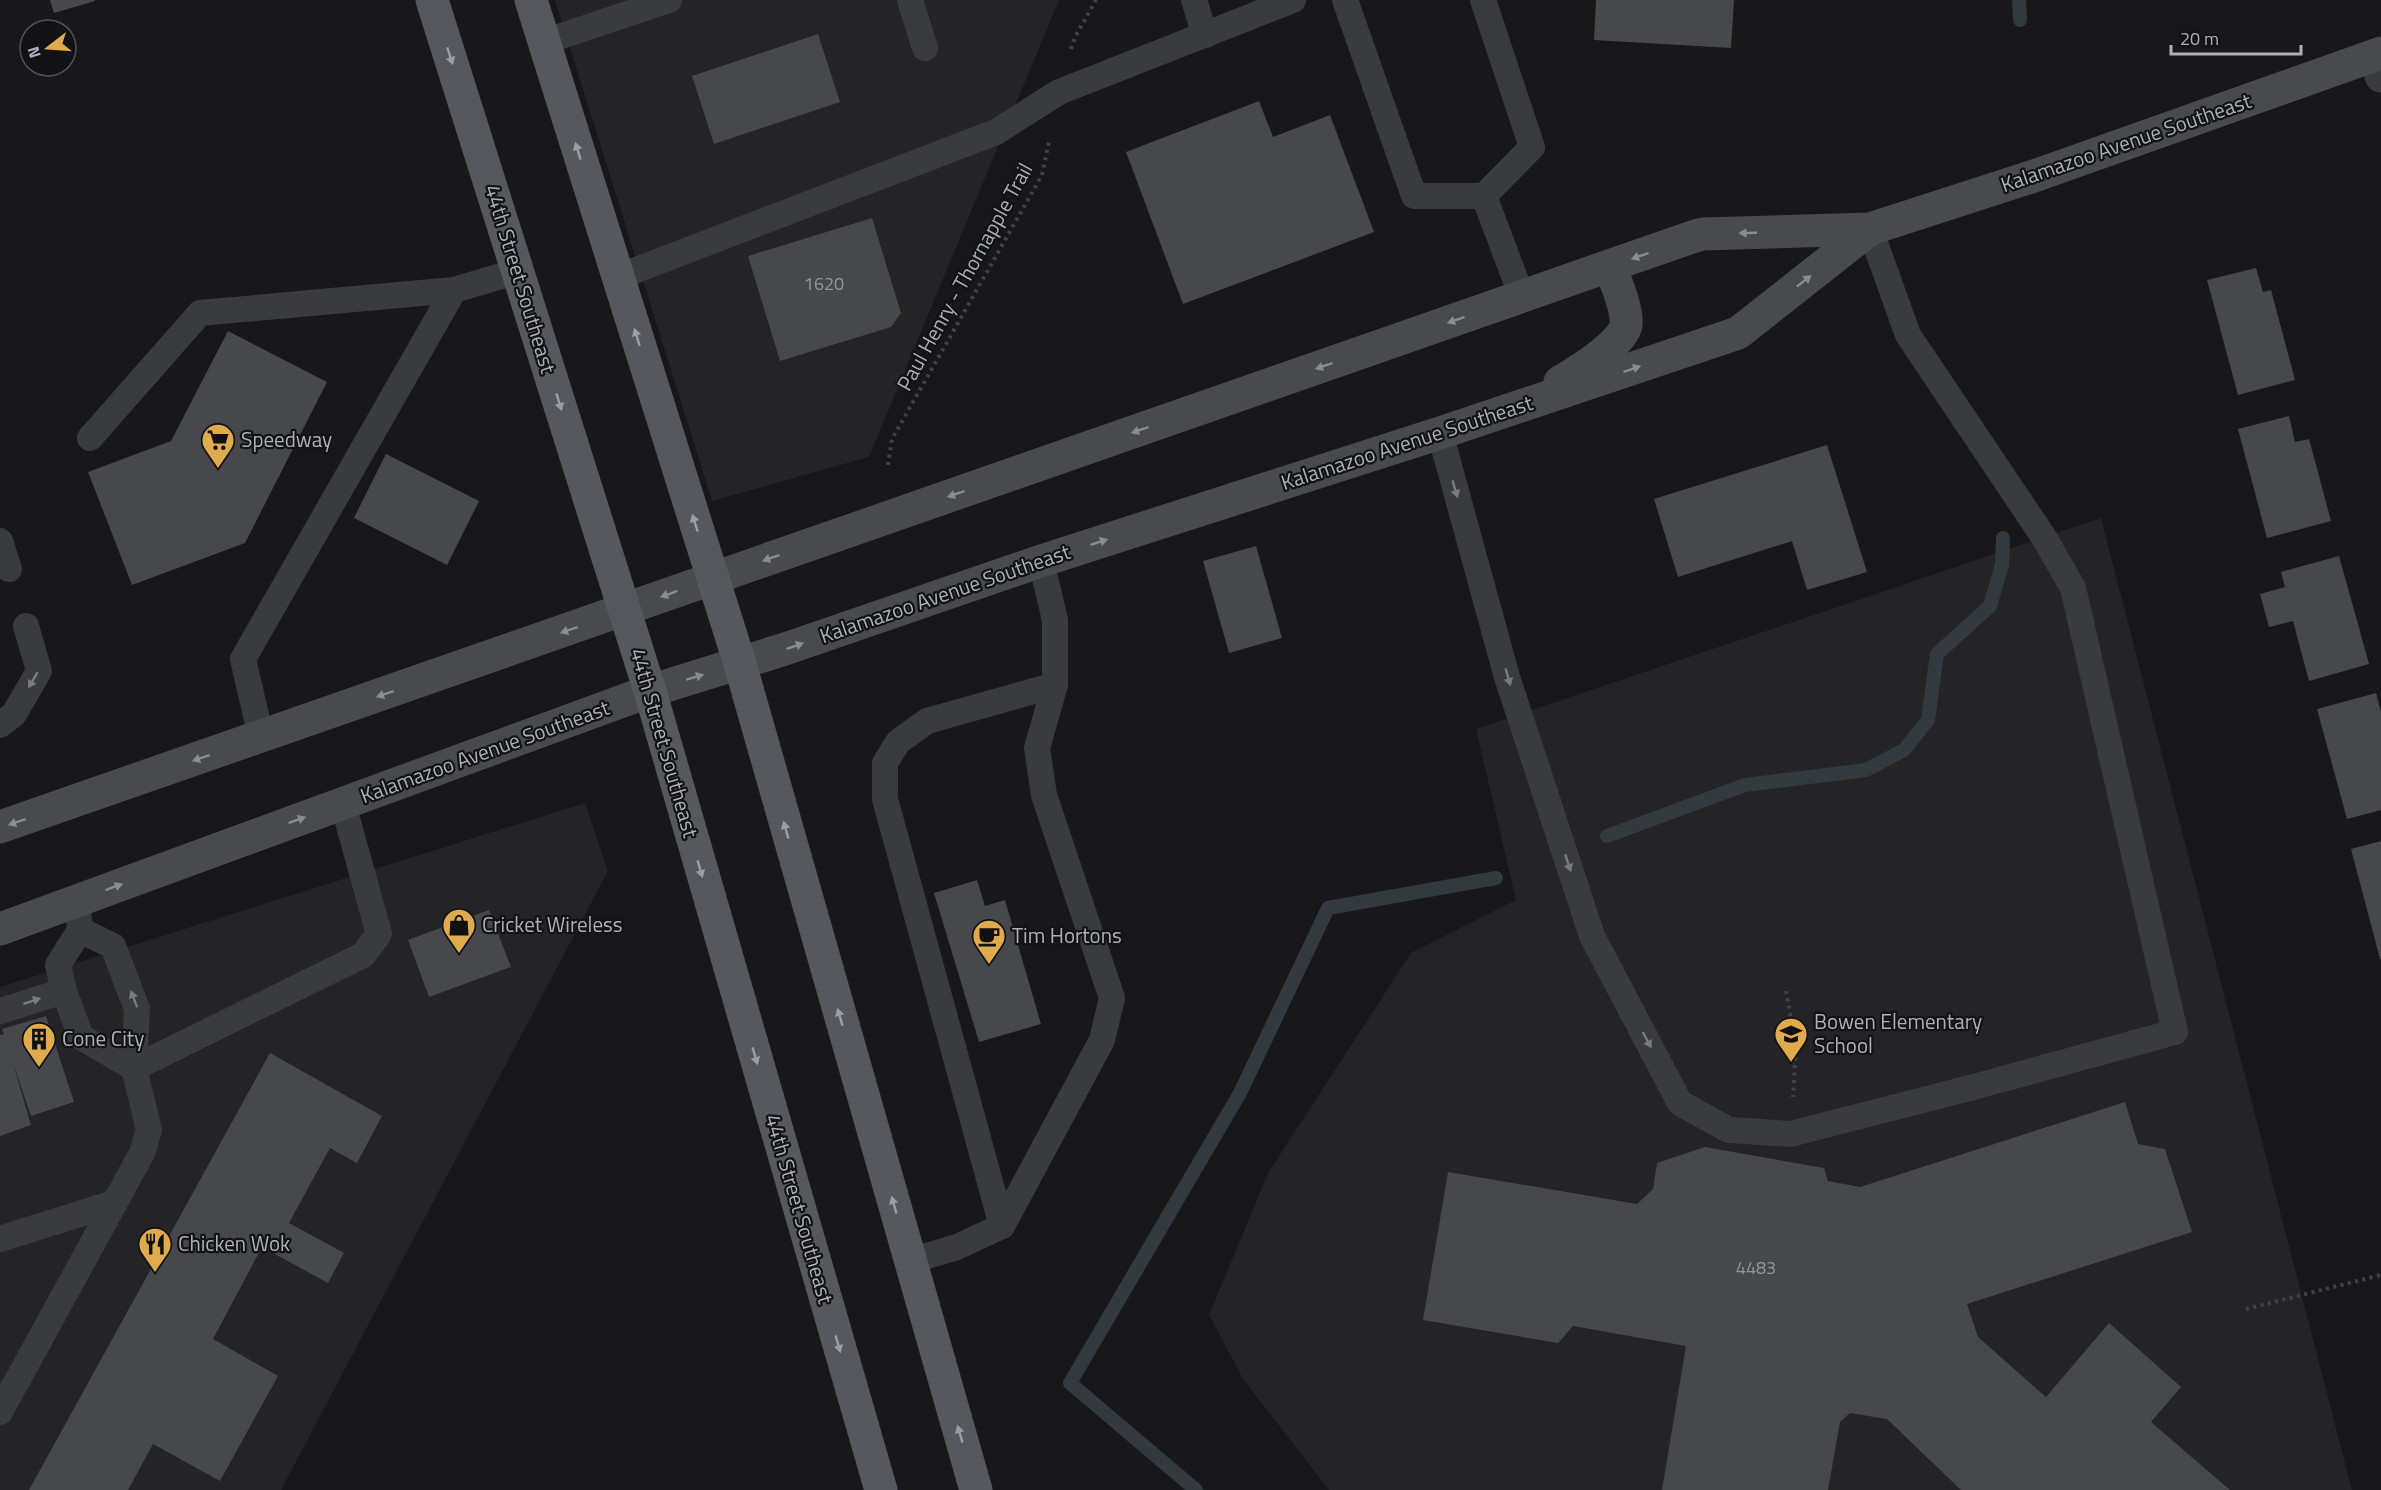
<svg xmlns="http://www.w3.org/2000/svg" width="2381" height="1490" font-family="'Titillium Web',sans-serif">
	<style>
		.built { fill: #242427 }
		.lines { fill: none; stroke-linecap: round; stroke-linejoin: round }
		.stream { stroke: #32393f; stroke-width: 14 }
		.building { fill: #47484c }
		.path { stroke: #404246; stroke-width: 4; stroke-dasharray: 3 4.5; stroke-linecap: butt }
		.service { stroke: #3a3b3f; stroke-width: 26 }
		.minor { stroke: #3a3b3f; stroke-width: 33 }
		.secondary { stroke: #484a4e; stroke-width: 33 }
		.primary { stroke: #56585d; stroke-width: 33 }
		.oneway { fill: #9b9ea6 }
		.oneway2 { fill: #898c93 }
		.oneway3 { fill: #797b82 }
		.labels { text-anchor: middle; stroke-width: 4.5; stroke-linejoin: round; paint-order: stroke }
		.number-label { font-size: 18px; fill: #93969d }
		.street-label { font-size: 21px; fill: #acb0b8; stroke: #131315 }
		.poi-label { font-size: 21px; fill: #acb0b8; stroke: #131315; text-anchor: start }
	</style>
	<rect width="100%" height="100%" fill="#18181a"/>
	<!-- built -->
	<g class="built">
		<polygon points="555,0 1059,0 869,457 712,501"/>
		<polygon points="2101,518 2352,1490 1329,1490 1243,1379 1209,1315 1268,1173 1411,953 1516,900 1476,729"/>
		<polygon points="585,803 608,871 281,1490 0,1490 0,987"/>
	</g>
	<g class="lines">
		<!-- stream -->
		<g class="stream">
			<polyline points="2019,0 2020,20"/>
			<polyline points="1607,836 1745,785 1866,770 1904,750 1928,720 1937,654 1990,606 2002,565 2003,538"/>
			<polyline points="1196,1490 1070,1383 1240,1093 1328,908 1496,878"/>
		</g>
	</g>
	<!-- building -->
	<g class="building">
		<polygon points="50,0 95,0 95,1 54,13"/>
		<polygon points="1596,0 1734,0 1731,48 1594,40"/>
		<polygon points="818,34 840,102 714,144 692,76"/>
		<polygon points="1259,101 1273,137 1330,115 1374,232 1183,304 1126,152"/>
		<polygon points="872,218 901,313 891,327 780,361 748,256"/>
		<polygon points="2256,268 2263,292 2271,290 2295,380 2238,395 2207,280"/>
		<polygon points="228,331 327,382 245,543 132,585 88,472 171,441"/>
		<polygon points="2289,416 2295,442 2309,439 2331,521 2267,538 2238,429"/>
		<polygon points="1827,445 1867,572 1807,590 1792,541 1678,577 1654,499"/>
		<polygon points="386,454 479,501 447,565 354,518"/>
		<polygon points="1256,546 1282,638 1229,653 1203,561"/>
		<polygon points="2339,556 2369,664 2309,681 2293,621 2269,627 2260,594 2285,587 2281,572"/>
		<polygon points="2376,693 2381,712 2381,810 2347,819 2317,709"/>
		<polygon points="2381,841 2381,959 2380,959 2351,849"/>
		<polygon points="977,880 985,906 1005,900 1041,1024 979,1042 934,893"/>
		<polygon points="489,910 511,967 429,997 408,940"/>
		<polygon points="46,1016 74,1102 31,1116 13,1063 31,1125 0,1136 0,1035 4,1034 2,1029"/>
		<polygon points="270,1053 382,1116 357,1163 330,1148 289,1223 344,1253 328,1283 262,1247 213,1339 278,1376 220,1481 153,1444 128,1490 29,1490"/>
		<polygon points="2125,1102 2138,1144 2165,1149 2192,1232 1967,1304 1978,1337 2046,1397 2109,1323 2181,1387 2151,1422 2230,1490 1961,1490 1887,1419 1850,1413 1840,1422 1828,1490 1662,1490 1686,1346 1573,1326 1558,1343 1423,1320 1448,1172 1637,1204 1653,1189 1657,1163 1705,1147 1824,1168 1828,1181 1860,1187"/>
	</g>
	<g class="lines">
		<!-- path -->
		<g class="path">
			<polyline points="1071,49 1075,37 1096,0"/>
			<polyline points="888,465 892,439 1042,175 1049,141"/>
			<polyline points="1786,991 1796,1046 1793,1097"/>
			<polyline points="2246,1309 2381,1275"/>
		</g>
		<!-- service -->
		<g class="service">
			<polyline points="910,0 925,48"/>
			<polyline points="1194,0 1205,35"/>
			<polyline points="1345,0 1414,196 1484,196 1532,147 1483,0"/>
			<polyline points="544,42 669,0"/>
			<polyline points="1484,196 1522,297"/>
			<polyline points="618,277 996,132 1059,92 1293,0"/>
			<polyline points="1440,433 1507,677 1592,936 1680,1103 1729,1130 1790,1134 1970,1088 2175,1032 2073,588 2045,539 1908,335 1870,229"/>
			<polyline points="90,438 200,313 454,290"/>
			<polyline points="0,541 9,569"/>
			<polyline points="0,725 14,714 39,671 26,626"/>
			<polyline points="261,737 243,659 454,290 518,271"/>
			<polyline points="77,901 80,930 58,965 64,991 81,1037 134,1068 137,1009 113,946 80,930"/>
			<polyline points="0,1011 64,991"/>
			<polyline points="1002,1226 885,799 885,763 898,742 927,721 1055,685"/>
			<polyline points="0,1239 114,1203"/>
			<polyline points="910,1261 957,1247 1002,1226 1102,1040 1112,998 1044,795 1037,748 1055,685 1055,620 1041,561"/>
			<polyline points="0,1412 142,1153 149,1130 134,1068 363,955 379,934 343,804"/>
		</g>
		<!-- minor -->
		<polyline class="minor" points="2377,55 2381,76"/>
		<!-- secondary -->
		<g class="secondary">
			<path d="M 1560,382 C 1577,372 1623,344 1626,325 C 1628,309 1615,281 1610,266"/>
			<polyline points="0,827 1695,236 1703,234 1870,229 2034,176 2381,53"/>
			<polyline points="0,929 650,691 788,648 1041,561 1440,433 1738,333 1870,229"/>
		</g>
		<!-- primary -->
		<g class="primary">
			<polyline points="432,0 650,691 881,1490"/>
			<polyline points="531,0 740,664 976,1490"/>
		</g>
	</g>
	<!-- one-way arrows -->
	<defs><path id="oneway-solid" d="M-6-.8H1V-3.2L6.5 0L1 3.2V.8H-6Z" transform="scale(1.5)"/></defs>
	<g class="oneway">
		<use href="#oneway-solid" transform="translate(450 56) rotate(72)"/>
		<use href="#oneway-solid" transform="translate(578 151) rotate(-107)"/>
		<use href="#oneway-solid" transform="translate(637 337) rotate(-107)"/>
		<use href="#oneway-solid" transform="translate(559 402) rotate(73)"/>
		<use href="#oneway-solid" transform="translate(695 523) rotate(-108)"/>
		<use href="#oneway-solid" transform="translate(786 830) rotate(-106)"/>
		<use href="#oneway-solid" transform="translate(700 869) rotate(74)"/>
		<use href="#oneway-solid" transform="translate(840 1017) rotate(-106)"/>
		<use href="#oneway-solid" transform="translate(755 1056) rotate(74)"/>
		<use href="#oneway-solid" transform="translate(894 1205) rotate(-106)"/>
		<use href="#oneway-solid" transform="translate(838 1344) rotate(74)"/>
		<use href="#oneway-solid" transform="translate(960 1434) rotate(-106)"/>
	</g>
	<g class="oneway2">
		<use href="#oneway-solid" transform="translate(1748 233) rotate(178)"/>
		<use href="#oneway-solid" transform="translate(1640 256) rotate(161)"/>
		<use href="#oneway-solid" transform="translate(1804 281) rotate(-38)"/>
		<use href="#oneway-solid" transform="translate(1456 320) rotate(161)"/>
		<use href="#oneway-solid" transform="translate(1324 366) rotate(161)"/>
		<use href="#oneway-solid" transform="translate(1632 369) rotate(-19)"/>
		<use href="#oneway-solid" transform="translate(1140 430) rotate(161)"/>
		<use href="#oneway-solid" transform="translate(956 494) rotate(161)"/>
		<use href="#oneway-solid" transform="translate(1099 542) rotate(-18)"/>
		<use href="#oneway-solid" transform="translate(771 558) rotate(161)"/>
		<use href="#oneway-solid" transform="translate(669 594) rotate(160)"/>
		<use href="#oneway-solid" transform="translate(569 630) rotate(161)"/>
		<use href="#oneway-solid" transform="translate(795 646) rotate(-19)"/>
		<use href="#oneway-solid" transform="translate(695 677) rotate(-17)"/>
		<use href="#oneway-solid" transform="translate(385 694) rotate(161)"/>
		<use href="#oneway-solid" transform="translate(201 758) rotate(161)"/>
		<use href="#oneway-solid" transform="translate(297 820) rotate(-20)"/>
		<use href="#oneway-solid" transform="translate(17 822) rotate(161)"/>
		<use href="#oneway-solid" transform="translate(114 887) rotate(-20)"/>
	</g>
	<g class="oneway3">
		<use href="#oneway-solid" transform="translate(1455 489) rotate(74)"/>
		<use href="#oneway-solid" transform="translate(1508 677) rotate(74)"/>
		<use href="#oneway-solid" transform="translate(33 680) rotate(120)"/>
		<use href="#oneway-solid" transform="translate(1568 863) rotate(72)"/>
		<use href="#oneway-solid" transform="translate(134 999) rotate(-111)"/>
		<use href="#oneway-solid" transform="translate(32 1001) rotate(-18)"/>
		<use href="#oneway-solid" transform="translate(1647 1040) rotate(62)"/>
	</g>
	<!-- icons -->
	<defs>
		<symbol id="supermarket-pin" viewBox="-11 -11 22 30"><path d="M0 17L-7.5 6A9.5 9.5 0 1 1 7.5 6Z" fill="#dfab4c" stroke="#131315"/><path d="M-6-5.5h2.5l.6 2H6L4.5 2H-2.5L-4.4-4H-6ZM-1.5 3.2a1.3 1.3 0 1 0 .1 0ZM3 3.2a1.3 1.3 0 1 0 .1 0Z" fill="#111"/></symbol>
		<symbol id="shop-pin" viewBox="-11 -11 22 30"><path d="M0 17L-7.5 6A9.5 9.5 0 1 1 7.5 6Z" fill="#dfab4c" stroke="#131315"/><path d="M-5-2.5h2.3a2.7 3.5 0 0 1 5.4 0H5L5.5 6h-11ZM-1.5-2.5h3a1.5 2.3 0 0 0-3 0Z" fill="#111"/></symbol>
		<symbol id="cafe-pin" viewBox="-11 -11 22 30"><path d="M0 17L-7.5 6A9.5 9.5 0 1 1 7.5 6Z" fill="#dfab4c" stroke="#131315"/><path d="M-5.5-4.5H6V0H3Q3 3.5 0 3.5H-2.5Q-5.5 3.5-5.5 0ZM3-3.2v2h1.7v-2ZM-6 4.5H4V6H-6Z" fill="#111"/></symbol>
		<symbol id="school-pin" viewBox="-11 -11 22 30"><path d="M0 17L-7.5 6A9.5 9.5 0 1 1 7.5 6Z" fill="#dfab4c" stroke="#131315"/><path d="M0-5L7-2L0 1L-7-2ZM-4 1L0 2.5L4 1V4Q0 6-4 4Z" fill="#111"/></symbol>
		<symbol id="building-pin" viewBox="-11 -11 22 30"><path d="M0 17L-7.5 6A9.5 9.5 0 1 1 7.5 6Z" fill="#dfab4c" stroke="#131315"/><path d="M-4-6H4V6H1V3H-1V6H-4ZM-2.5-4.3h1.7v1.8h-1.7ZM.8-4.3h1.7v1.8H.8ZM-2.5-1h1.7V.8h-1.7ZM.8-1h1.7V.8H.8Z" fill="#111"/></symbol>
		<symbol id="restaurant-pin" viewBox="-11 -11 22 30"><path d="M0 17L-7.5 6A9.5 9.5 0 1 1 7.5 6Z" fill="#dfab4c" stroke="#131315"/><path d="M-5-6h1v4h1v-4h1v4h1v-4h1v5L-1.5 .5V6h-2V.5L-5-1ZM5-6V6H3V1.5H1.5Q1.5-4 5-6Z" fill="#111"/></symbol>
	</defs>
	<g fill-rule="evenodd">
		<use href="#supermarket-pin" x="199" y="421" width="38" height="52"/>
		<use href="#shop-pin" x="440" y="906" width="38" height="52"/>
		<use href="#cafe-pin" x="970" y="917" width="38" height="52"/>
		<use href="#school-pin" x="1772" y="1015" width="38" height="52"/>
		<use href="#building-pin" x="20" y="1020" width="38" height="52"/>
		<use href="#restaurant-pin" x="136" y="1225" width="38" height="52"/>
	</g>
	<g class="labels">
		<!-- number labels -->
		<g class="number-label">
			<text x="824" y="290">1620</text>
			<text x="1756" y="1274">4483</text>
		</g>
		<!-- street labels -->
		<g class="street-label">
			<text transform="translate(2126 143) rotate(-19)" y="7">Kalamazoo Avenue Southeast</text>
			<text transform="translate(965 277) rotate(-61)" y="7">Paul Henry - Thornapple Trail</text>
			<text transform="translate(520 279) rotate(73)" y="7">44th Street Southeast</text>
			<text transform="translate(1407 443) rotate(-18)" y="7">Kalamazoo Avenue Southeast</text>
			<text transform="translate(945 594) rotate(-19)" y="7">Kalamazoo Avenue Southeast</text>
			<text transform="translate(664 743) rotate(74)" y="7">44th Street Southeast</text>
			<text transform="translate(485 752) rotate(-20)" y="7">Kalamazoo Avenue Southeast</text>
			<text transform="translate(799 1209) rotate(74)" y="7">44th Street Southeast</text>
		</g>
		<!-- poi labels -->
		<g class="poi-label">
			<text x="241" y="447">Speedway</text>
			<text x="482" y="932">Cricket Wireless</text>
			<text x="1012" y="943">Tim Hortons</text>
			<text x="1814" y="1029">Bowen Elementary<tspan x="1814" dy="24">School</tspan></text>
			<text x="62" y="1046">Cone City</text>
			<text x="178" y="1251">Chicken Wok</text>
		</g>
	</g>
	<!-- north arrow -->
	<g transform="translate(48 48) rotate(253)"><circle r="28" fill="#131315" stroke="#505256" stroke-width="1.5"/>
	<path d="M0-4.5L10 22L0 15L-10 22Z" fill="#dfab4c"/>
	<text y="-9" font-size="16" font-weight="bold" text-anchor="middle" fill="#acb0b8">N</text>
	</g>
	<!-- scale -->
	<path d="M2171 45v9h130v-9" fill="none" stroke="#acb0b8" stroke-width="3"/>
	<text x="2180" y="45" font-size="18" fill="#acb0b8" stroke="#131315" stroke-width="4.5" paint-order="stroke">20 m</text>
</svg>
